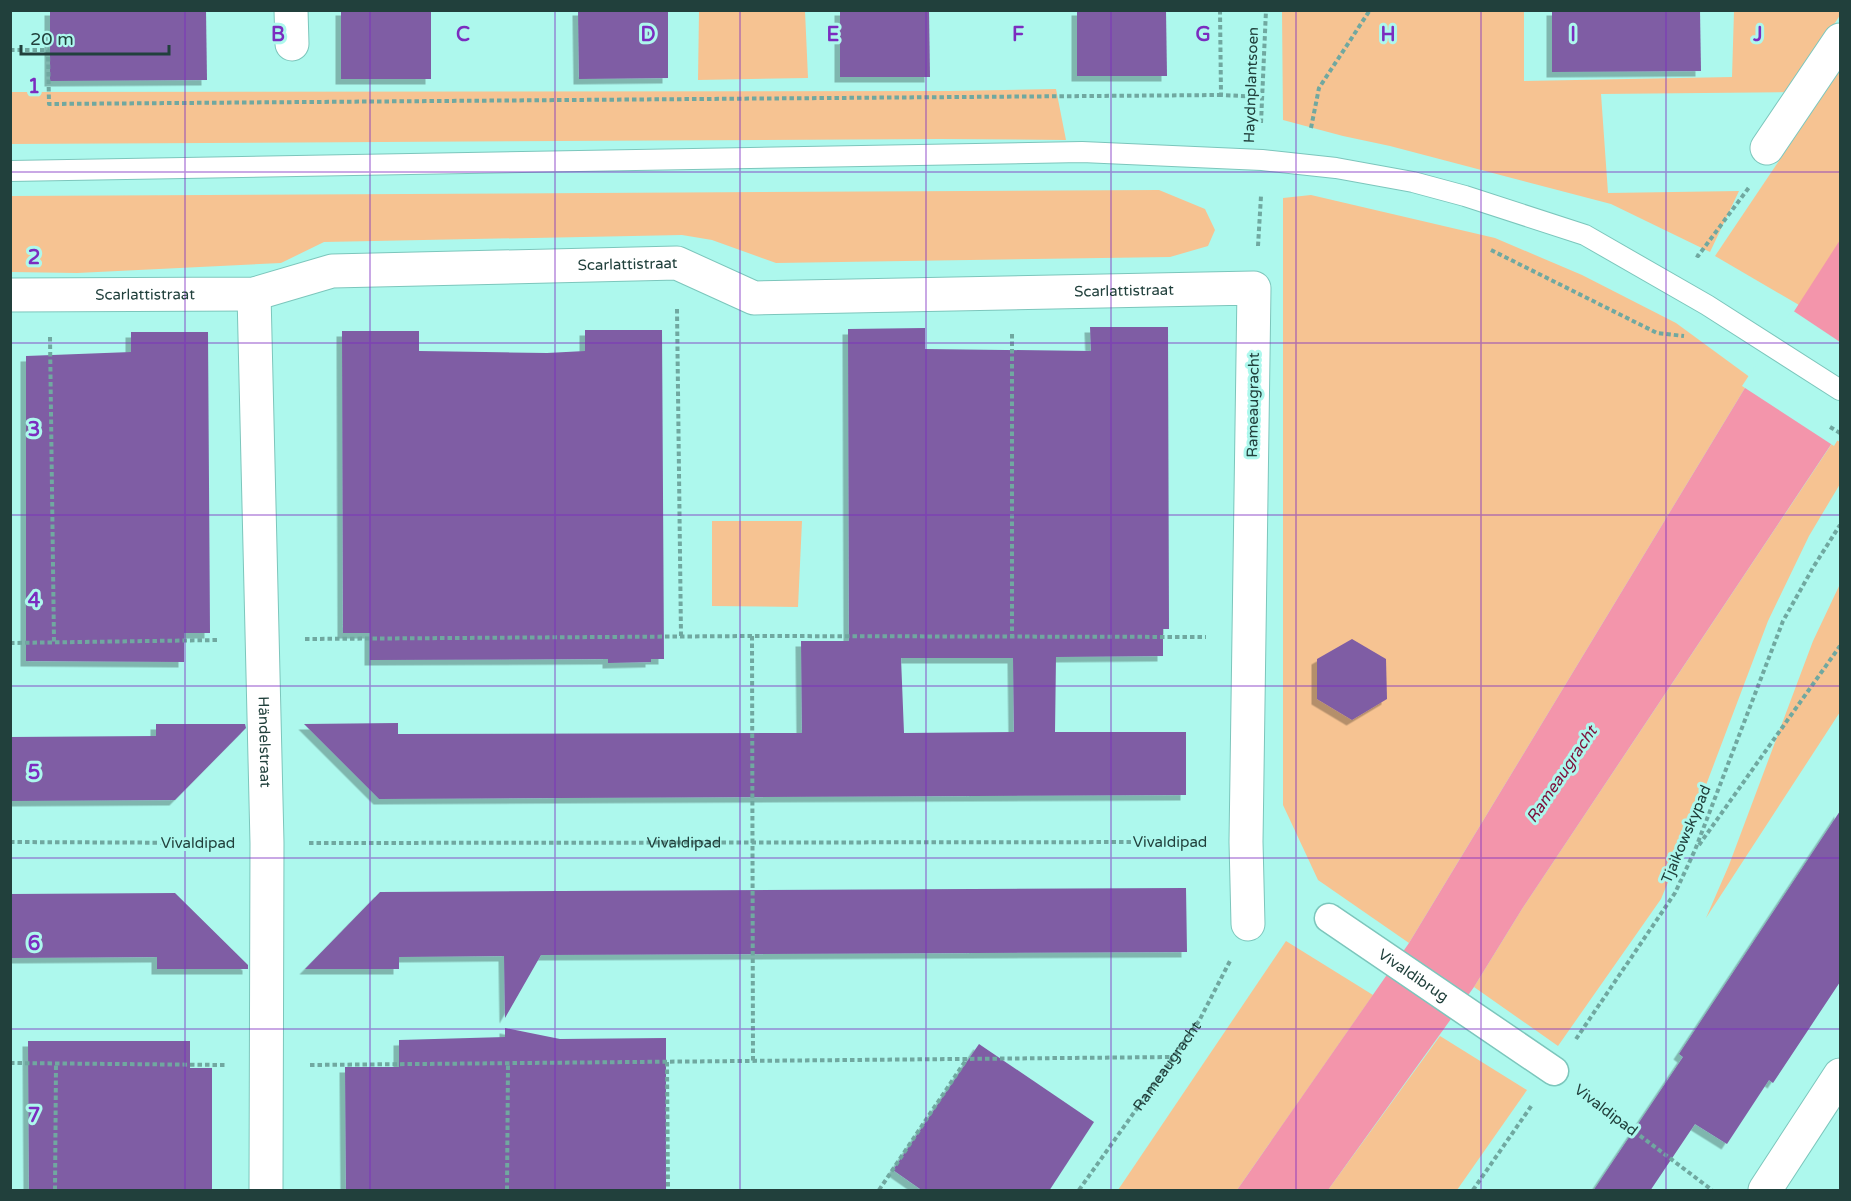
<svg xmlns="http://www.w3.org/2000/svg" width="1851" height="1201" font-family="'Varela Round',sans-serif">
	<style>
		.green { fill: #f6c392 }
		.water { fill: #f395ab }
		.pier { fill: #adf8ed }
		.building { fill: #7f5da4; fill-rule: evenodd; filter: url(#shadow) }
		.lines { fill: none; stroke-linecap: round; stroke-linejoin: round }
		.service-casing { stroke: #7cc6bc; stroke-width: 22 }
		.pedestrian-casing { stroke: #7cc6bc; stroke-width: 31 }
		.minor-casing { stroke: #7cc6bc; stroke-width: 35 }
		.path { stroke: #70a8a0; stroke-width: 4; stroke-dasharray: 4.5 3; stroke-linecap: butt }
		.service { stroke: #fff; stroke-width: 20 }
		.pedestrian { stroke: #fff; stroke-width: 28 }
		.minor { stroke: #fff; stroke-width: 33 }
		.grid { fill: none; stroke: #7b2cbf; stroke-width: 1.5; stroke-opacity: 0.55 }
		.labels { text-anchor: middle; stroke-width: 6; stroke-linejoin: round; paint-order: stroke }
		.street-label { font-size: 15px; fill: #21403c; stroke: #adf8ed }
		.water-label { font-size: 16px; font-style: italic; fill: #7e103a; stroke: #adf8ed }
		.grid-label { font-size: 20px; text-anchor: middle; font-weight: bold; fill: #7b2cbf; stroke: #adf8ed; stroke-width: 6; stroke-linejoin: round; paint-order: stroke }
	</style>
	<defs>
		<filter id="shadow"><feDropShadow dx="-5.5" dy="5.5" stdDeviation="0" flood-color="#0004"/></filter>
	</defs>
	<rect width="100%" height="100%" fill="#adf8ed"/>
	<!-- green -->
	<g class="green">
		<polygon points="1840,10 1840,15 1792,92 1601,94 1608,193 1739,191 1710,252 1611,204 1390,146 1343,136 1283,120 1282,11 1524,11 1524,81 1732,77 1734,11"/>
		<polygon points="699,11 805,11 808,78 698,80"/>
		<polygon points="1840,70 1840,243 1799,305 1715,256"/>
		<polygon points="1056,89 1066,140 940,139 11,144 11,92 949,91"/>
		<polygon points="1159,190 1205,209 1215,230 1208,246 1170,257 776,263 712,240 682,235 324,242 281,263 77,273 11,272 11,196"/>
		<polygon points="1311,195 1495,238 1582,275 1676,323 1751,378 1409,943 1318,880 1283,805 1283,198"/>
		<polygon points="1835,439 1840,442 1840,484 1809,536 1768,621 1683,846 1661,899 1558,1046 1474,987 1522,909"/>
		<polygon points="712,521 802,521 798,607 712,606"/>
		<polygon points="1840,584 1840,712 1706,918 1729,865 1813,641"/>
		<polygon points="1286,941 1373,995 1237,1190 1118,1190"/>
		<polygon points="1440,1036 1527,1090 1457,1190 1328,1190"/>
	</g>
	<!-- water -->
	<polygon class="water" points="1840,240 1840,431 1522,909 1474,987 1328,1190 1237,1190 1409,943 1751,378"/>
	<!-- pier -->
	<polygon class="pier" points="1792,310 1840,342 1840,436 1834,446 1742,386"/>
	<!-- building -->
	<g class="building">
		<polygon points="50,10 206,10 207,80 50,81"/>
		<rect x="341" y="10" width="90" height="69"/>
		<polygon points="578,10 668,10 668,78 579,79"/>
		<polygon points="840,10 929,10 930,77 840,77"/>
		<polygon points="1077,10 1166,10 1167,76 1077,76"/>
		<polygon points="1552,10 1700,10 1701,71 1552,72"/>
		<path d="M 1090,327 L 1168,327 L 1169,629 L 1163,629 L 1163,656 L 1056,657 L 1055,732 L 1186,732 L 1186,795 L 379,799 L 304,724 L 398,723 L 398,734 L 802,733 L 801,641 L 849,641 L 848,329 L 925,328 L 925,349 L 1091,351 ZM 901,658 L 1013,658 L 1014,732 L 904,733 Z"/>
		<polygon points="585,330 662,330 664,659 651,659 651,662 608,663 608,659 370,660 370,633 343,633 342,331 419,331 419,351 547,353 585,351"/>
		<polygon points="131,332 208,332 210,633 184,633 184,662 26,661 26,356 131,352"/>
		<polygon points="1352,639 1386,659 1387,699 1352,720 1317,699 1317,659"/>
		<polygon points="156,724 245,724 246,728 175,800 10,801 10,737 156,736"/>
		<polygon points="1840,811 1840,982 1773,1083 1769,1080 1727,1144 1695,1124 1650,1191 1593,1191 1683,1057 1679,1054"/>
		<polygon points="1186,888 1187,952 541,955 505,1018 504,956 399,957 399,969 305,969 380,892"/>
		<polygon points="175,893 248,965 248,969 157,969 157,957 10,958 10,894"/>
		<polygon points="505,1028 560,1039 666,1038 666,1191 346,1191 345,1067 399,1067 399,1040 505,1037"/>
		<polygon points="28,1041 190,1041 190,1068 212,1068 212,1191 29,1191"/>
		<polygon points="979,1044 1094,1122 1049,1191 923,1191 893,1170"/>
	</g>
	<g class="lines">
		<defs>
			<polyline id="service" points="10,171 1082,152 1262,160 1336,168 1413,182 1465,196 1585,235 1707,305 1840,390"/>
			<g id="pedestrian">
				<path id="s3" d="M 1329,918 L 1554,1071"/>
			</g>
			<g id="minor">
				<polyline points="291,10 292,44"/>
				<polyline points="1767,148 1840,40"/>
				<path id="s4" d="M 254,294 L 267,843 L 266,1190"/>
				<path id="s5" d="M 10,295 L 254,294 L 332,271 L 677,263 L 754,298 L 1254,288 L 1246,842 L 1248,924"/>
				<polyline points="1765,1190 1840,1075"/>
			</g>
		</defs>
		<!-- service casing -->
		<use href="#service" class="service-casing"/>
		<!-- pedestrian casing -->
		<use href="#pedestrian" class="pedestrian-casing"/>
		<!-- minor casing -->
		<use href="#minor" class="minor-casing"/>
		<!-- path -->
		<g class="path">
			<polyline points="1220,10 1221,95 1262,97"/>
			<polyline points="10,50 48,50 49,104 1221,95"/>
			<polyline points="1261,123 1266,10"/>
			<polyline points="1311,128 1319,88 1370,10"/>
			<polyline points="1258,246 1261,196"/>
			<polyline points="1491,250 1657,333 1684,336"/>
			<polyline points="1696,255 1698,256 1750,186"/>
			<polyline points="677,309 681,636"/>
			<polyline points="1012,334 1012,636"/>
			<polyline points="50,337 54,642"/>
			<polyline points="1830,427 1840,433"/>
			<polyline points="752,636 753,1061"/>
			<polyline points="305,639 752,636 1206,637"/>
			<polyline points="10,643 219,640"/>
			<polyline points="10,842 223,843"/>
			<path id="s1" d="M 309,843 L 1204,842"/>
			<polyline points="1699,845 1840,646"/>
			<polyline points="1576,1039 1675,893 1695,850 1783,621 1814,566 1840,525"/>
			<polyline points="667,1062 668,1190"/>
			<polyline points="10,1063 225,1065"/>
			<polyline points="310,1065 1173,1057"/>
			<polyline points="1586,1095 1712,1190"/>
			<polyline points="55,1190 56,1064"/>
			<polyline points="507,1190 508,1063"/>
			<polyline points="879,1190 966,1060"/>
			<path id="s2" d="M 1079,1190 L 1199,1021 L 1230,961"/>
			<polyline points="1473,1190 1532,1105"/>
		</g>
		<!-- service -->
		<use href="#service" class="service"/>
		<!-- pedestrian -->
		<use href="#pedestrian" class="pedestrian"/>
		<!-- minor -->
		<use href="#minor" class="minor"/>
	</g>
	<!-- grid -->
	<path class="grid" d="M 185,10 L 185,1190M 370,10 L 370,1190M 555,10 L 555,1190M 740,10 L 740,1190M 926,10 L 926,1190M 1111,10 L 1111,1190M 1296,10 L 1296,1190M 1481,10 L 1481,1190M 1666,10 L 1666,1190M 10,172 L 1840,172M 10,343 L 1840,343M 10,515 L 1840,515M 10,686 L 1840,686M 10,858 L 1840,858M 10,1029 L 1840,1029"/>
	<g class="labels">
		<!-- street labels -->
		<g class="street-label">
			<text transform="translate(1251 85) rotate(-88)" y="5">Haydnplantsoen</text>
			<text dy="5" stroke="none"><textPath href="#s5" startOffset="621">Scarlattistraat</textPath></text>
			<text dy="5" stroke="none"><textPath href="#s5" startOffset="1125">Scarlattistraat</textPath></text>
			<text dy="5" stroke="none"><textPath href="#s5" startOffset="135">Scarlattistraat</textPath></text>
			<text transform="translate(1253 405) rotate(-89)" y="5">Rameaugracht</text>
			<text dy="5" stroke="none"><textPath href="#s4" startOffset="448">Händelstraat</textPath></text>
			<text transform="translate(1686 834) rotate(-67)" y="5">Tjaikowskypad</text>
			<text x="1170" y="847">Vivaldipad</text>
			<text x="198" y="848">Vivaldipad</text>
			<text dy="5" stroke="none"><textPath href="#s1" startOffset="375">Vivaldipad</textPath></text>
			<text dy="5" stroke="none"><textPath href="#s3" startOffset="102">Vivaldibrug</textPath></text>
			<text dy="5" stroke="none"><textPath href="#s2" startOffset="152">Rameaugracht</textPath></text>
			<text transform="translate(1606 1110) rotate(37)" y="5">Vivaldipad</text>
		</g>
		<!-- water labels -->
		<g class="water-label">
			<text transform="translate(1561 774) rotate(-56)" y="6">Rameaugracht</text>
		</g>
	</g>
	<g class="grid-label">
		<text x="278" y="41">B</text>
		<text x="463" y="41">C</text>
		<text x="648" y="41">D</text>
		<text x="833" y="41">E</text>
		<text x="1018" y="41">F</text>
		<text x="1203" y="41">G</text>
		<text x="1388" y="41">H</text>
		<text x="1573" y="41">I</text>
		<text x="1758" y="41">J</text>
		<text x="34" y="93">1</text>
		<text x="34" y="264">2</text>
		<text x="34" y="436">3</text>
		<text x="34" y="607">4</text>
		<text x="34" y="779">5</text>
		<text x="34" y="950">6</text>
		<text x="34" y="1122">7</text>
	</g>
	<!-- border -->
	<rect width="1851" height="1201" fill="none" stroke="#21403c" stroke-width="24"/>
	<!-- scale -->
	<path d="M21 45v9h148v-9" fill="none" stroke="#21403c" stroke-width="3"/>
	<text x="30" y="45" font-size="18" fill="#21403c" stroke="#adf8ed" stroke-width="4.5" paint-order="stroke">20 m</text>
</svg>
